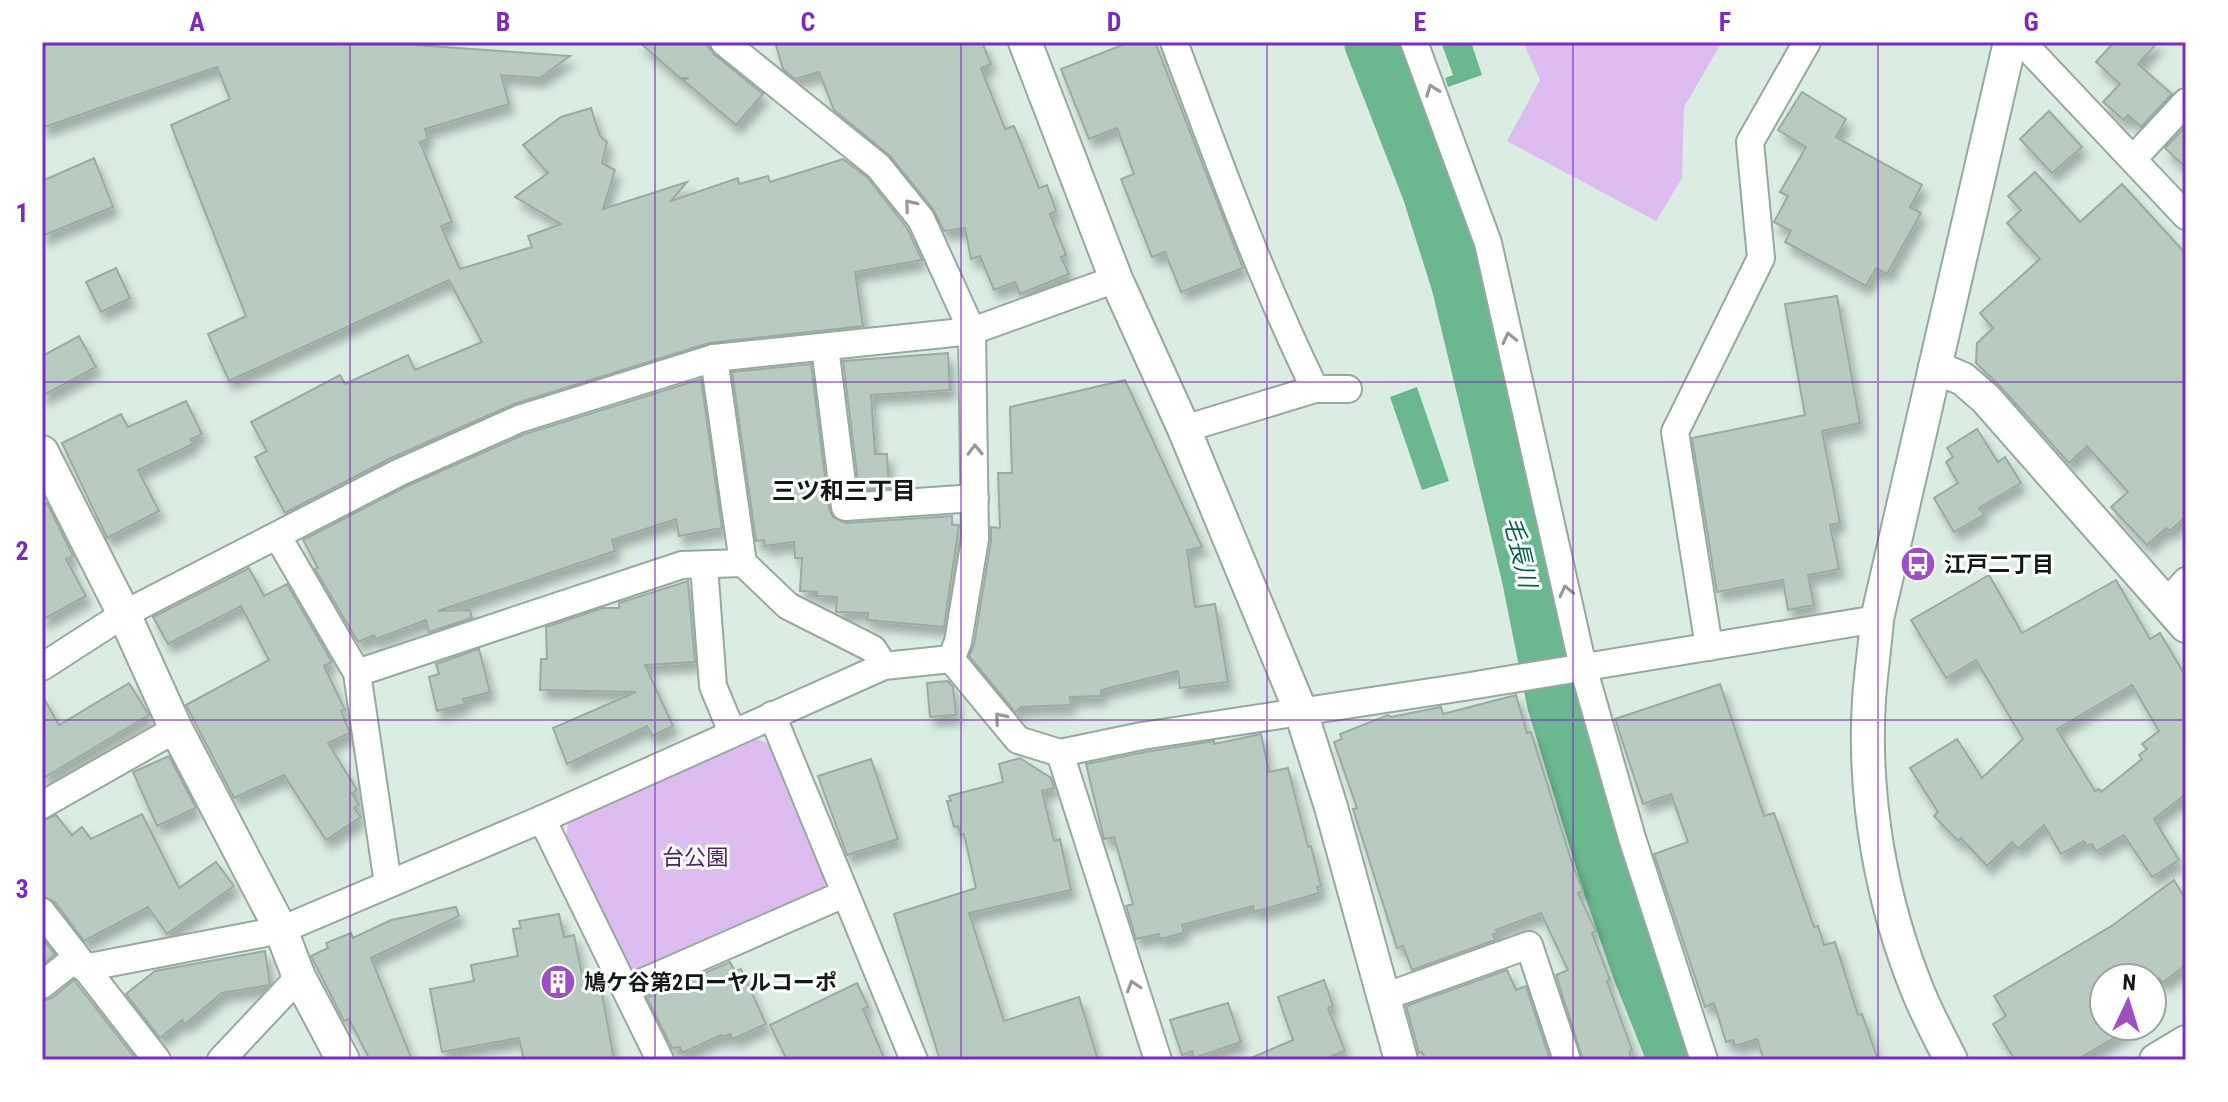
<svg xmlns="http://www.w3.org/2000/svg" width="2228" height="1102" font-family="'Roboto Condensed','Noto Sans JP',sans-serif">
	<style>
		.green { fill: #ddbcef }
		.water { fill: #6bb890 }
		.lines { fill: none; stroke-linecap: round; stroke-linejoin: round }
		.river { stroke: #6bb890; stroke-width: 56 }
		.building { fill: #b9cbc0; stroke: #9aaba1; stroke-width: 2; fill-rule: evenodd; filter: url(#shadow) }
		.minor-casing { stroke: #97a89e; stroke-width: 30 }
		.tertiary-casing { stroke: #97a89e; stroke-width: 36 }
		.minor { stroke: #fff; stroke-width: 26 }
		.tertiary { stroke: #fff; stroke-width: 32 }
		.oneway { stroke: #959896 }
		.grid { fill: none; stroke: #7b2cbf; stroke-width: 2; stroke-opacity: 0.55 }
		.labels { text-anchor: middle; stroke-width: 6; stroke-linejoin: round; paint-order: stroke }
		.poi-label { font-size: 22px; font-weight: bold; fill: #131916; stroke: #fff; text-anchor: start }
		.park-label { font-size: 22px; fill: #511e67; stroke: #fff }
		.neighbourhood-label { font-size: 24px; font-weight: bold; fill: #131916; stroke: #fff }
		.water-label { font-size: 24px; font-style: italic; fill: #006540; stroke: #fff }
		.neatline { fill: none; stroke: #7b2cbf; stroke-width: 3 }
		.grid-label { font-size: 26px; text-anchor: middle; font-weight: bold; fill: #7b2cbf }
	</style>
	<defs>
		<filter id="shadow"><feDropShadow dx="5" dy="9" stdDeviation="4" flood-color="#0004"/></filter>
	</defs>
	<rect width="100%" height="100%" fill="#dbede3"/>
	<!-- green -->
	<g class="green">
		<polygon points="1528,42 1722,42 1684,107 1682,178 1656,221 1507,141 1540,80 1525,46"/>
		<polygon points="757,739 771,745 826,880 824,889 639,972 631,969 566,836 568,823"/>
	</g>
	<!-- water -->
	<g class="water">
		<polygon points="1441,42 1471,42 1482,75 1448,87 1445,78 1453,75"/>
		<polygon points="1417,387 1449,481 1422,490 1390,397"/>
	</g>
	<g class="lines">
		<!-- river -->
		<polyline class="river" points="1372,42 1430,191 1459,283 1529,574 1555,703 1610,883 1641,972 1676,1060"/>
	</g>
	<!-- building -->
	<g class="building">
		<polygon points="42,42 415,42 416,45 570,56 540,78 501,75 509,104 425,129 428,139 420,142 452,222 441,226 460,269 532,247 528,236 561,224 515,197 548,173 523,145 561,117 591,108 600,136 607,142 602,163 615,170 603,209 687,182 671,201 738,178 739,184 768,176 770,182 843,159 867,177 907,228 922,260 855,272 863,326 709,343 514,404 391,458 285,513 255,457 267,451 251,422 340,375 345,384 408,355 415,370 482,342 449,280 229,381 208,334 246,316 171,125 230,99 217,67 42,128"/>
		<polygon points="639,42 705,42 714,54 763,94 736,125 683,80 689,78 680,78"/>
		<polygon points="775,42 982,42 991,64 981,68 1005,129 1014,126 1039,188 1047,185 1056,211 1050,214 1066,255 1061,257 1069,274 1020,294 1015,282 994,290 980,256 971,259 965,228 944,231 933,209 890,156 834,110 819,72 795,79 783,69"/>
		<polygon points="1130,42 1155,42 1243,268 1181,292 1165,252 1152,257 1121,179 1134,174 1117,128 1089,139 1061,69"/>
		<polygon points="2114,42 2158,42 2138,64 2172,94 2141,127 2128,115 2124,120 2103,102 2120,84 2096,62"/>
		<polygon points="1802,92 1846,119 1836,137 1922,185 1910,207 1921,213 1887,274 1876,268 1866,286 1785,242 1791,231 1774,222 1788,196 1780,192 1806,147 1778,130"/>
		<polygon points="2049,111 2082,147 2052,173 2020,139"/>
		<polygon points="2186,126 2186,168 2165,148"/>
		<polygon points="94,158 113,207 42,236 42,181"/>
		<polygon points="2035,172 2080,222 2122,184 2186,254 2186,516 2170,531 2166,528 2147,545 2111,507 2128,492 2087,446 2069,463 2000,386 1976,363 1977,343 1993,328 1980,313 2040,259 2007,223 2021,210 2008,196"/>
		<polygon points="116,268 130,298 101,312 86,282"/>
		<polygon points="1837,296 1860,423 1822,431 1840,523 1830,525 1839,569 1808,575 1814,605 1788,610 1783,580 1717,592 1692,438 1805,415 1785,304"/>
		<polygon points="79,336 96,367 42,396 42,356"/>
		<polygon points="948,353 950,390 871,395 875,454 887,454 889,488 859,490 843,361"/>
		<polygon points="811,364 829,509 833,517 846,523 952,516 952,525 959,525 944,627 867,620 868,613 836,612 837,597 817,596 817,592 800,591 802,558 795,558 794,542 765,546 764,540 756,541 732,372"/>
		<polygon points="701,379 722,528 679,536 676,519 612,540 615,551 438,611 470,610 472,618 429,632 426,620 376,639 374,635 358,642 315,569 318,568 303,540 405,487 525,434"/>
		<polygon points="1125,380 1202,547 1187,550 1195,607 1215,604 1228,682 1180,688 1178,671 1101,690 1101,696 1070,697 1071,705 1021,707 1015,712 969,656 974,645 991,541 991,527 1000,528 998,473 1012,473 1010,407"/>
		<polygon points="186,401 202,434 191,439 193,444 138,470 159,511 107,538 62,443 121,414 128,427"/>
		<polygon points="1977,429 1998,462 2005,457 2021,483 1979,508 1984,515 1954,532 1934,498 1958,483 1946,462 1953,457 1947,448"/>
		<polygon points="47,503 73,556 66,559 86,596 42,620 42,506"/>
		<polygon points="249,568 264,596 287,584 332,662 324,666 345,710 341,711 350,733 328,743 357,790 352,793 359,805 354,808 361,817 326,840 284,775 234,798 186,705 269,660 241,606 168,644 153,617"/>
		<path d="M 1989,575 L 2022,633 L 2116,580 L 2150,639 L 2160,633 L 2186,677 L 2186,794 L 2154,819 L 2179,860 L 2152,877 L 2124,835 L 2096,851 L 2092,844 L 2087,846 L 2084,841 L 2061,854 L 2044,825 L 2018,849 L 2012,842 L 1987,866 L 1961,838 L 1958,841 L 1934,816 L 1938,812 L 1910,768 L 1957,739 L 1982,778 L 2023,739 L 1976,660 L 1946,678 L 1911,620 ZM 2132,685 L 2159,731 L 2142,744 L 2147,749 L 2139,755 L 2142,759 L 2101,792 L 2099,789 L 2095,791 L 2057,729 Z"/>
		<polygon points="688,581 695,662 645,665 673,726 652,736 647,726 567,764 553,728 636,692 540,690 541,659 547,659 546,627 603,608 619,608 619,603"/>
		<polygon points="479,649 490,692 463,699 465,704 437,711 429,677 439,674 436,664"/>
		<polygon points="948,681 953,687 956,715 930,717 927,683"/>
		<polygon points="129,683 149,715 42,779 42,695 59,725"/>
		<polygon points="1720,684 1764,816 1774,813 1814,927 1818,926 1824,945 1835,942 1858,1015 1862,1014 1878,1060 1764,1060 1757,1039 1735,1046 1733,1040 1726,1042 1714,1003 1705,1007 1654,854 1688,842 1671,794 1643,804 1615,719"/>
		<polygon points="1516,695 1527,733 1531,732 1572,863 1583,891 1578,893 1596,931 1592,933 1610,980 1607,981 1632,1050 1629,1052 1632,1060 1583,1060 1556,975 1568,970 1541,913 1496,930 1498,933 1493,934 1495,940 1412,970 1403,946 1397,948 1353,809 1357,808 1334,742 1342,739 1340,734 1388,715 1391,717 1441,707 1443,714"/>
		<polygon points="1261,734 1269,772 1288,768 1308,847 1311,846 1321,886 1317,887 1319,893 1254,912 1253,906 1182,925 1184,933 1160,939 1159,934 1136,939 1126,906 1133,904 1114,837 1104,839 1086,764 1145,752 1214,741 1214,744"/>
		<polygon points="169,756 196,808 157,826 133,772"/>
		<polygon points="1020,758 1051,778 1054,788 1042,791 1054,841 1060,839 1071,890 969,913 1004,1021 1079,997 1098,1060 940,1060 894,914 976,888 964,834 961,835 958,826 954,827 947,801 951,801 949,796 1003,782 999,764"/>
		<polygon points="871,759 898,839 847,855 818,776"/>
		<polygon points="142,814 179,888 216,862 234,886 167,934 148,907 84,941 55,902 42,896 42,821 56,815 72,835 82,827 91,839"/>
		<polygon points="2174,880 2186,900 2186,965 2162,983 2159,978 2104,978 2104,1024 2102,1026 2134,1026 2077,1060 2015,1060 1993,1024 2006,1016 1994,996 2113,925"/>
		<polygon points="456,907 459,916 371,958 412,1060 370,1060 349,1019 344,1021 311,956 328,948 326,943 351,933 353,938 391,920"/>
		<polygon points="559,914 564,937 574,935 583,980 592,978 594,989 601,988 614,1060 524,1060 519,1038 442,1052 430,989 474,981 471,965 518,956 513,929 521,928 519,921"/>
		<polygon points="42,938 55,954 42,965"/>
		<polygon points="265,951 270,985 222,993 185,1024 182,1020 160,1038 126,994 155,971"/>
		<polygon points="730,962 735,971 741,969 766,1024 733,1039 730,1034 722,1037 721,1035 682,1053 680,1047 672,1048 647,998"/>
		<polygon points="1507,970 1516,990 1526,986 1550,1060 1426,1060 1422,1052 1419,1053 1406,1006"/>
		<polygon points="74,980 135,1058 134,1060 42,1060 42,1001 52,998"/>
		<polygon points="1324,980 1333,1006 1328,1008 1345,1051 1322,1060 1246,1060 1293,1040 1278,997"/>
		<polygon points="857,983 868,1007 863,1009 885,1060 787,1060 770,1025"/>
		<polygon points="1228,1003 1241,1042 1194,1058 1192,1051 1182,1055 1170,1020"/>
	</g>
	<g class="lines">
		<defs>
			<g id="minor">
				<polyline points="724,42 878,166 921,219 972,331 975,539 958,642 951,659 1018,740 1060,753 1158,1060"/>
				<path d="M 1174,42 C 1218,159 1260,277 1315,389"/>
				<polyline points="1414,42 1488,243 1583,667 1632,838 1704,1060"/>
				<polyline points="2022,42 2186,216"/>
				<polyline points="2134,158 2186,102"/>
				<polyline points="825,347 845,507 975,498"/>
				<polyline points="714,358 743,563"/>
				<polyline points="1184,429 1315,389 1348,389"/>
				<polyline points="278,537 357,673 388,884"/>
				<polyline points="704,566 713,686 732,732"/>
				<polyline points="2165,604 2186,581"/>
				<polyline points="1709,647 1675,432 1761,258 1750,142 1807,42"/>
				<polyline points="42,667 124,614 398,473 519,419 714,358 972,331 1116,279"/>
				<polyline points="357,673 682,565 743,563 788,606 873,649 884,666"/>
				<polyline points="772,715 914,1060"/>
				<polyline points="1060,753 1142,736 1464,687 1877,619"/>
				<polyline points="42,805 176,729"/>
				<polyline points="542,819 660,1060"/>
				<polyline points="42,912 157,1060"/>
				<polyline points="84,968 281,930 542,819 884,666 951,659"/>
				<polyline points="42,985 76,958"/>
				<polyline points="627,989 844,894"/>
				<polyline points="1384,997 1529,945 1567,1060"/>
				<polyline points="221,1060 299,977"/>
			</g>
			<g id="tertiary">
				<polyline points="1025,42 1116,279 1184,429 1301,712 1331,807 1401,1060"/>
				<polyline points="1935,367 1963,379 1986,399 2186,626"/>
				<polyline points="42,452 124,614 176,729 281,930 299,977 343,1060"/>
				<path d="M 1951,1060 C 1940,1038 1928,1016 1919,994 C 1881,902 1863,798 1869,699 C 1871,672 1875,646 1877,619 L 2010,42"/>
				<polyline points="2156,1060 2186,1042"/>
			</g>
		</defs>
		<!-- minor casing -->
		<use href="#minor" class="minor-casing"/>
		<!-- tertiary casing -->
		<use href="#tertiary" class="tertiary-casing"/>
		<!-- minor -->
		<use href="#minor" class="minor"/>
		<!-- tertiary -->
		<use href="#tertiary" class="tertiary"/>
	</g>
	<!-- one-way arrows -->
	<defs><path id="oneway-chevron" d="M-2-3.5L2.5 0L-2 3.5" fill="none" stroke-width="1.6" stroke-linecap="round" stroke-linejoin="round" transform="scale(2)"/></defs>
	<g class="oneway">
		<use href="#oneway-chevron" transform="translate(1432 90) rotate(-110)"/>
		<use href="#oneway-chevron" transform="translate(910 205) rotate(-130)"/>
		<use href="#oneway-chevron" transform="translate(1509 338) rotate(-103)"/>
		<use href="#oneway-chevron" transform="translate(975 450) rotate(-91)"/>
		<use href="#oneway-chevron" transform="translate(1566 591) rotate(-103)"/>
		<use href="#oneway-chevron" transform="translate(1000 718) rotate(-130)"/>
		<use href="#oneway-chevron" transform="translate(1133 986) rotate(-107)"/>
	</g>
	<!-- grid -->
	<path class="grid" d="M 350,42 L 350,1060M 655,42 L 655,1060M 961,42 L 961,1060M 1267,42 L 1267,1060M 1573,42 L 1573,1060M 1878,42 L 1878,1060M 42,382 L 2186,382M 42,720 L 2186,720"/>
	<!-- icons -->
	<defs>
		<symbol id="bus-disc" viewBox="-11 -11 22 22"><circle r="9.5" fill="#9e50c2" stroke="#fff"/><path d="M-5-6H5V4H4V6H2V4H-2V6H-4V4H-5ZM-3.5-4V0h7V-4ZM-3.5 1.2v1.5H-2V1.2ZM2 1.2v1.5H3.5V1.2Z" fill="#fff"/></symbol>
		<symbol id="building-disc" viewBox="-11 -11 22 22"><circle r="9.5" fill="#9e50c2" stroke="#fff"/><path d="M-4-6H4V6H1V3H-1V6H-4ZM-2.5-4.3h1.7v1.8h-1.7ZM.8-4.3h1.7v1.8H.8ZM-2.5-1h1.7V.8h-1.7ZM.8-1h1.7V.8H.8Z" fill="#fff"/></symbol>
	</defs>
	<g fill-rule="evenodd">
		<use href="#bus-disc" x="1898" y="544" width="40" height="40"/>
		<use href="#building-disc" x="538" y="962" width="40" height="40"/>
	</g>
	<g class="labels">
		<!-- poi labels -->
		<g class="poi-label">
			<text x="1944" y="572">江戸二丁目</text>
			<text x="584" y="990">鳩ケ谷第2ローヤルコーポ</text>
		</g>
		<!-- park labels -->
		<g class="park-label">
			<text x="695" y="865">台公園</text>
		</g>
		<!-- neighbourhood labels -->
		<g class="neighbourhood-label">
			<text x="844" y="499">三ツ和三丁目</text>
		</g>
		<!-- water labels -->
		<g class="water-label">
			<text transform="translate(1520 552) rotate(77)" y="8">毛長川</text>
		</g>
	</g>
	<!-- border -->
	<rect width="2228" height="1102" fill="none" stroke="#ffffff" stroke-width="88"/>
	<!-- north arrow -->
	<g transform="translate(2128 1002) rotate(4)"><circle r="38" fill="#ffffff" stroke="#a1a3a2" stroke-width="2"/>
	<path d="M0-6L14 30L0 20L-14 30Z" fill="#9e50c2"/>
	<text y="-12" font-size="22" font-weight="bold" text-anchor="middle" fill="#131916">N</text>
	</g>
	<rect x="44" y="44" width="2140" height="1014" class="neatline"/>
	<g class="grid-label">
		<text x="197" y="31">A</text>
		<text x="503" y="31">B</text>
		<text x="808" y="31">C</text>
		<text x="1114" y="31">D</text>
		<text x="1420" y="31">E</text>
		<text x="1725" y="31">F</text>
		<text x="2031" y="31">G</text>
		<text x="22" y="222">1</text>
		<text x="22" y="560">2</text>
		<text x="22" y="898">3</text>
	</g>
</svg>
